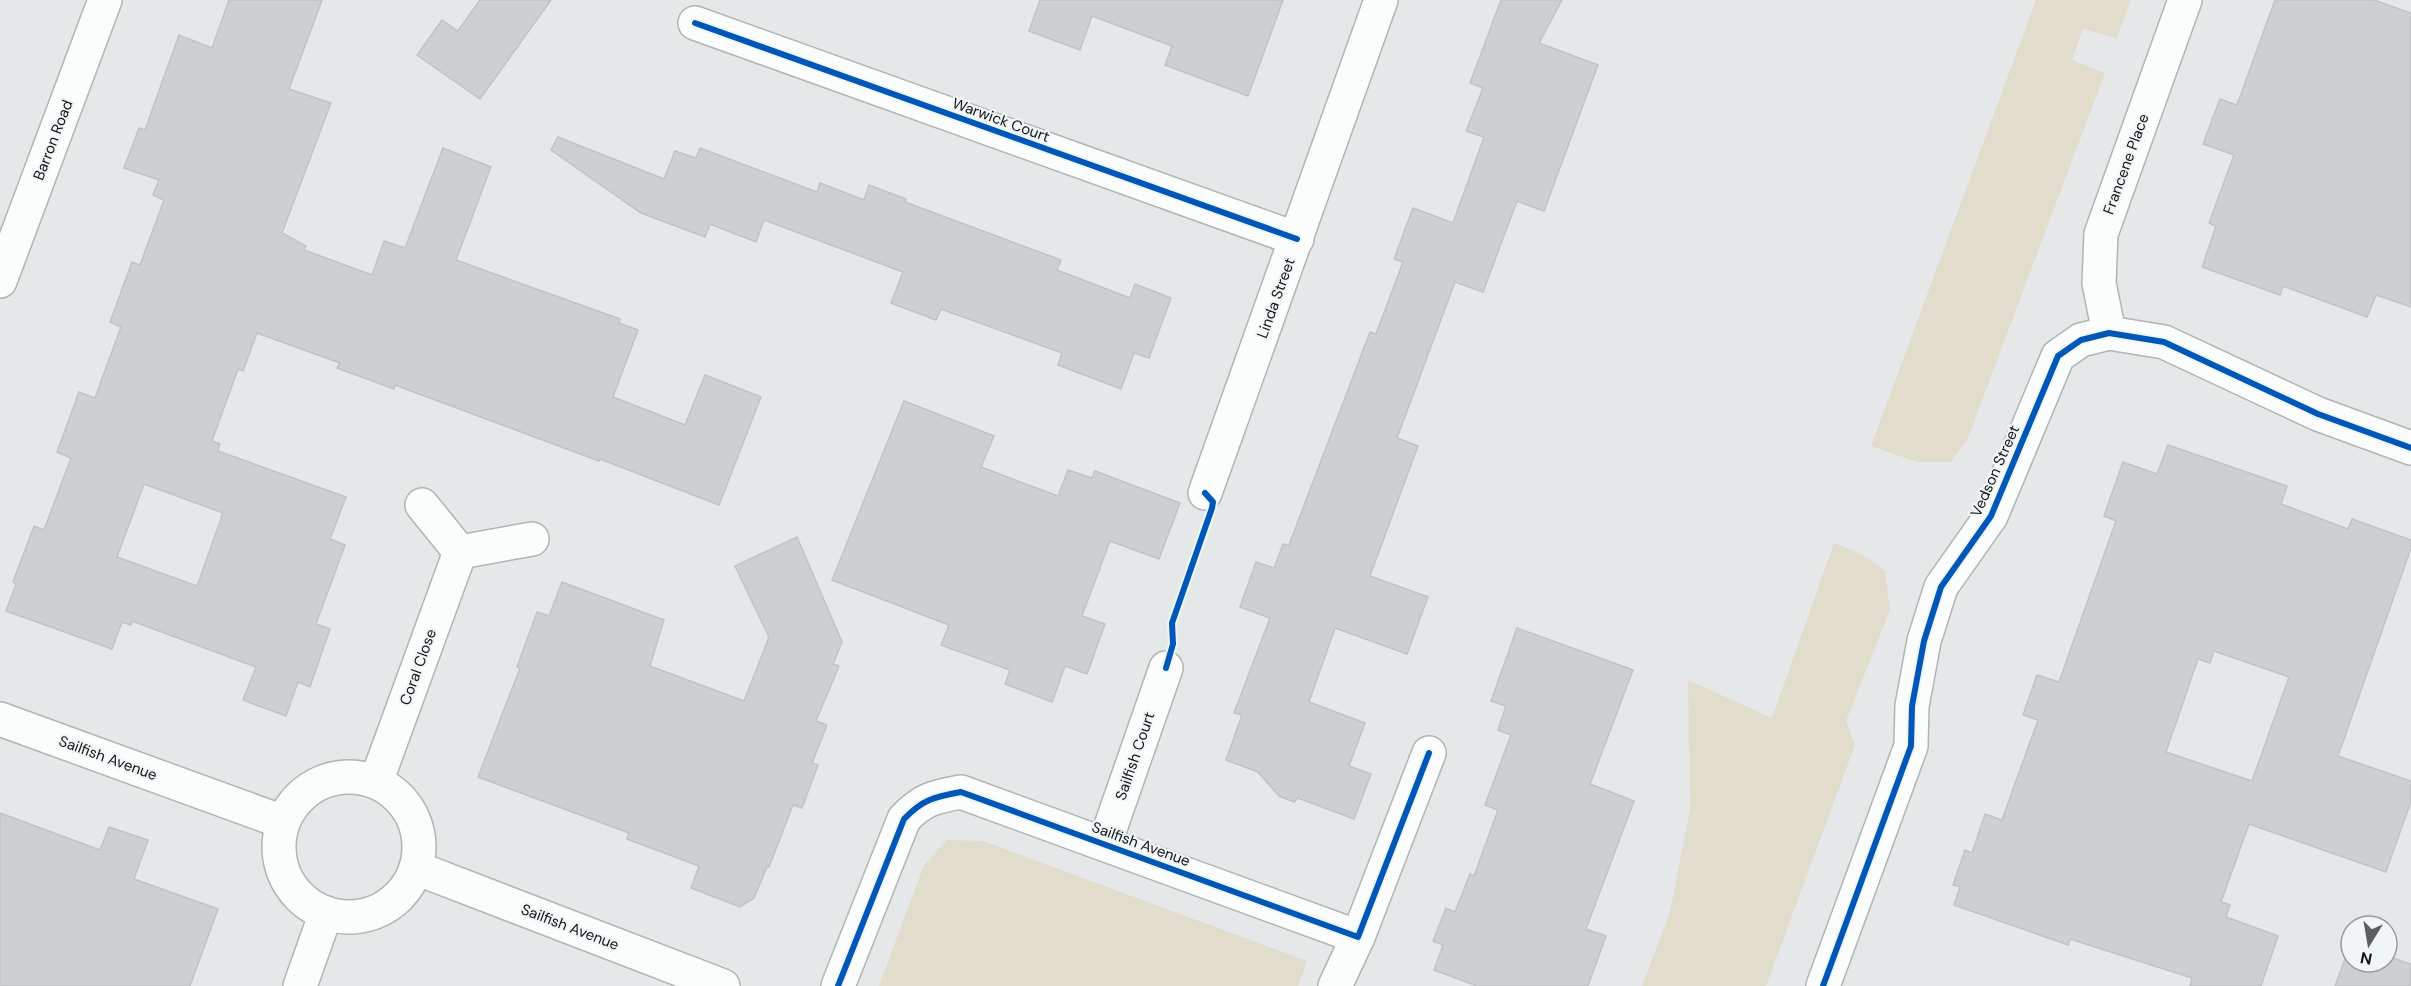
<svg xmlns="http://www.w3.org/2000/svg" width="2411" height="986" font-family="'DM Sans',sans-serif">
	<style>
		.green { fill: #e2dccd }
		.building { fill: #cdd0d0; stroke: #c1c4c5; stroke-width: 1.5; fill-rule: evenodd }
		.lines { fill: none; stroke-linecap: round; stroke-linejoin: round }
		.minor-casing { stroke: #b1b4b5; stroke-width: 36 }
		.minor { stroke: #fbfcfc; stroke-width: 33 }
		.cycleway-casing { stroke: #f0f6f7; stroke-width: 10 }
		.cycleway { stroke: #0057b8; stroke-width: 6 }
		.labels { text-anchor: middle; stroke-width: 4.5; stroke-linejoin: round; paint-order: stroke }
		.street-label { font-size: 15px; fill: #121415; stroke: #f0f6f7 }
	</style>
	<rect width="100%" height="100%" fill="#e4e8e9"/>
	<!-- green -->
	<g class="green">
		<polygon points="2036,0 2131,0 2116,39 2083,28 2072,60 2105,73 1968,438 1951,462 1917,462 1871,446"/>
		<polygon points="1834,543 1860,553 1885,571 1890,610 1846,721 1855,745 1766,986 1642,986 1670,912 1690,809 1688,680 1772,718"/>
		<polygon points="947,840 983,841 1307,961 1298,986 879,986 924,865"/>
	</g>
	<!-- building -->
	<g class="building">
		<path d="M 229,0 L 322,0 L 289,89 L 331,103 L 282,233 L 306,246 L 304,250 L 372,275 L 384,241 L 405,248 L 443,148 L 491,167 L 456,260 L 620,319 L 619,323 L 638,330 L 613,397 L 685,425 L 705,375 L 761,397 L 719,505 L 600,459 L 599,461 L 395,385 L 394,389 L 337,368 L 340,363 L 257,333 L 243,371 L 238,369 L 212,441 L 220,444 L 218,451 L 346,497 L 330,539 L 345,545 L 316,624 L 330,629 L 310,687 L 298,682 L 286,716 L 243,700 L 256,667 L 132,621 L 131,625 L 122,622 L 112,649 L 6,611 L 16,584 L 13,582 L 34,526 L 44,530 L 71,458 L 57,452 L 79,392 L 95,398 L 121,327 L 110,322 L 132,262 L 140,265 L 164,200 L 153,195 L 159,180 L 124,168 L 139,128 L 145,130 L 179,35 L 212,48 ZM 144,484 L 223,513 L 197,586 L 117,557 Z"/>
		<polygon points="480,0 551,0 480,99 417,55 442,20 458,31"/>
		<polygon points="1040,0 1283,0 1248,96 1165,65 1172,46 1092,16 1080,50 1029,31"/>
		<polygon points="1501,0 1562,0 1539,43 1598,65 1544,211 1517,201 1483,292 1455,282 1397,438 1418,446 1370,576 1428,597 1407,654 1335,628 1309,702 1365,723 1349,766 1371,774 1354,819 1298,798 1294,802 1279,796 1258,772 1226,760 1242,715 1234,713 1270,618 1240,607 1256,562 1274,568 1283,544 1289,545 1370,332 1376,334 1403,262 1394,259 1413,208 1453,223 1484,137 1466,131 1483,88 1470,83"/>
		<polygon points="2275,0 2374,0 2411,13 2411,307 2376,295 2367,317 2283,286 2280,295 2202,267 2216,226 2209,223 2234,155 2203,144 2220,99 2237,105"/>
		<polygon points="558,137 664,179 675,151 696,158 700,148 817,192 820,183 864,200 869,185 906,199 905,202 1061,260 1057,270 1130,298 1135,284 1171,298 1149,358 1134,353 1121,389 1058,365 1062,353 941,309 936,320 891,303 903,272 764,220 756,242 710,224 705,237 641,213 551,150"/>
		<polygon points="904,401 994,436 981,467 1058,496 1068,470 1092,478 1095,471 1180,503 1159,559 1110,541 1082,616 1105,624 1087,674 1065,666 1052,702 1005,684 1010,670 941,645 949,625 832,580"/>
		<path d="M 2168,445 L 2287,486 L 2281,504 L 2348,529 L 2352,519 L 2411,540 L 2411,548 L 2338,756 L 2411,781 L 2411,801 L 2386,872 L 2249,824 L 2221,902 L 2230,905 L 2226,917 L 2278,936 L 2261,986 L 2190,986 L 2192,978 L 2070,939 L 2068,945 L 1954,905 L 1960,887 L 1953,885 L 1965,850 L 1972,853 L 1985,814 L 2002,820 L 2038,720 L 2023,715 L 2037,675 L 2059,682 L 2116,521 L 2104,516 L 2123,462 L 2157,474 ZM 2214,651 L 2289,677 L 2252,781 L 2166,752 L 2198,659 L 2210,663 Z"/>
		<polygon points="797,537 842,642 833,664 839,666 816,721 827,725 812,763 818,765 802,808 793,805 769,867 767,867 754,898 740,907 691,888 699,866 627,839 629,833 478,777 520,668 517,667 537,612 549,616 562,582 664,620 650,666 744,701 769,637 735,566"/>
		<polygon points="1517,628 1633,670 1590,784 1634,801 1586,929 1606,936 1588,986 1477,986 1434,970 1443,945 1433,941 1446,908 1455,912 1470,874 1474,876 1498,810 1485,805 1511,735 1498,730 1506,706 1491,701"/>
		<polygon points="0,813 100,850 109,827 148,840 134,879 218,909 190,986 0,986"/>
		<polygon points="2351,943 2351,962 2387,962 2387,956 2411,964 2411,986 2335,986"/>
	</g>
	<g class="lines">
		<defs>
			<g id="minor">
				<polyline points="695,23 1297,239"/>
				<polyline points="0,281 105,0"/>
				<polyline points="2109,333 2099,283 2101,234 2185,0"/>
				<polyline points="1205,493 1381,0"/>
				<polyline points="422,505 460,552 532,539"/>
				<polyline points="0,719 283,822"/>
				<circle cx="349" cy="847" r="70"/>
				<polyline points="376,782 460,552"/>
				<polyline points="1105,843 1166,668"/>
				<polyline points="416,868 723,986"/>
				<polyline points="300,986 326,913"/>
				<path d="M 838,986 L 904,819 C 923,799 934,797 961,792 L 1358,937 L 1429,753"/>
				<polyline points="1335,986 1358,937"/>
				<polyline points="1823,986 1911,746 1912,706 1924,641 1941,587 1991,516 2058,356 2081,340 2109,333 2164,342 2318,414 2411,448"/>
			</g>
		</defs>
		<!-- minor casing -->
		<use href="#minor" class="minor-casing"/>
		<!-- minor -->
		<use href="#minor" class="minor"/>
		<defs>
			<g id="cycleway">
				<polyline points="695,23 1297,239"/>
				<polyline points="1166,668 1173,644 1172,623 1212,508 1213,502 1205,493"/>
				<path d="M 838,986 L 904,819 C 923,799 934,797 961,792 L 1358,937 L 1429,753"/>
				<polyline points="1823,986 1911,746 1912,706 1924,641 1941,587 1991,516 2058,356 2081,340 2109,333 2164,342 2318,414 2411,448"/>
			</g>
		</defs>
		<!-- cycleway casing -->
		<use href="#cycleway" class="cycleway-casing"/>
		<!-- cycleway -->
		<use href="#cycleway" class="cycleway"/>
	</g>
	<g class="labels">
		<!-- street labels -->
		<g class="street-label">
			<text transform="translate(1001 120) rotate(20)" y="5">Warwick Court</text>
			<text transform="translate(53 140) rotate(-69)" y="5">Barron Road</text>
			<text transform="translate(2126 164) rotate(-70)" y="5">Francene Place</text>
			<text transform="translate(1276 298) rotate(-70)" y="5">Linda Street</text>
			<text transform="translate(1995 471) rotate(-66)" y="5">Vedson Street</text>
			<text transform="translate(418 667) rotate(-70)" y="5">Coral Close</text>
			<text transform="translate(1135 756) rotate(-71)" y="5">Sailfish Court</text>
			<text transform="translate(108 758) rotate(20)" y="5">Sailfish Avenue</text>
			<text transform="translate(1141 844) rotate(20)" y="5">Sailfish Avenue</text>
			<text transform="translate(570 927) rotate(21)" y="5">Sailfish Avenue</text>
		</g>
	</g>
	<!-- north arrow -->
	<g transform="translate(2369 944) rotate(191)"><circle r="28" fill="#f0f6f7" stroke="#979c9d" stroke-width="1.5"/>
	<path d="M0-4.5L10 22L0 15L-10 22Z" fill="#5c5e5f"/>
	<text y="-9" font-size="16" font-weight="bold" text-anchor="middle" fill="#121415">N</text>
	</g>
</svg>
